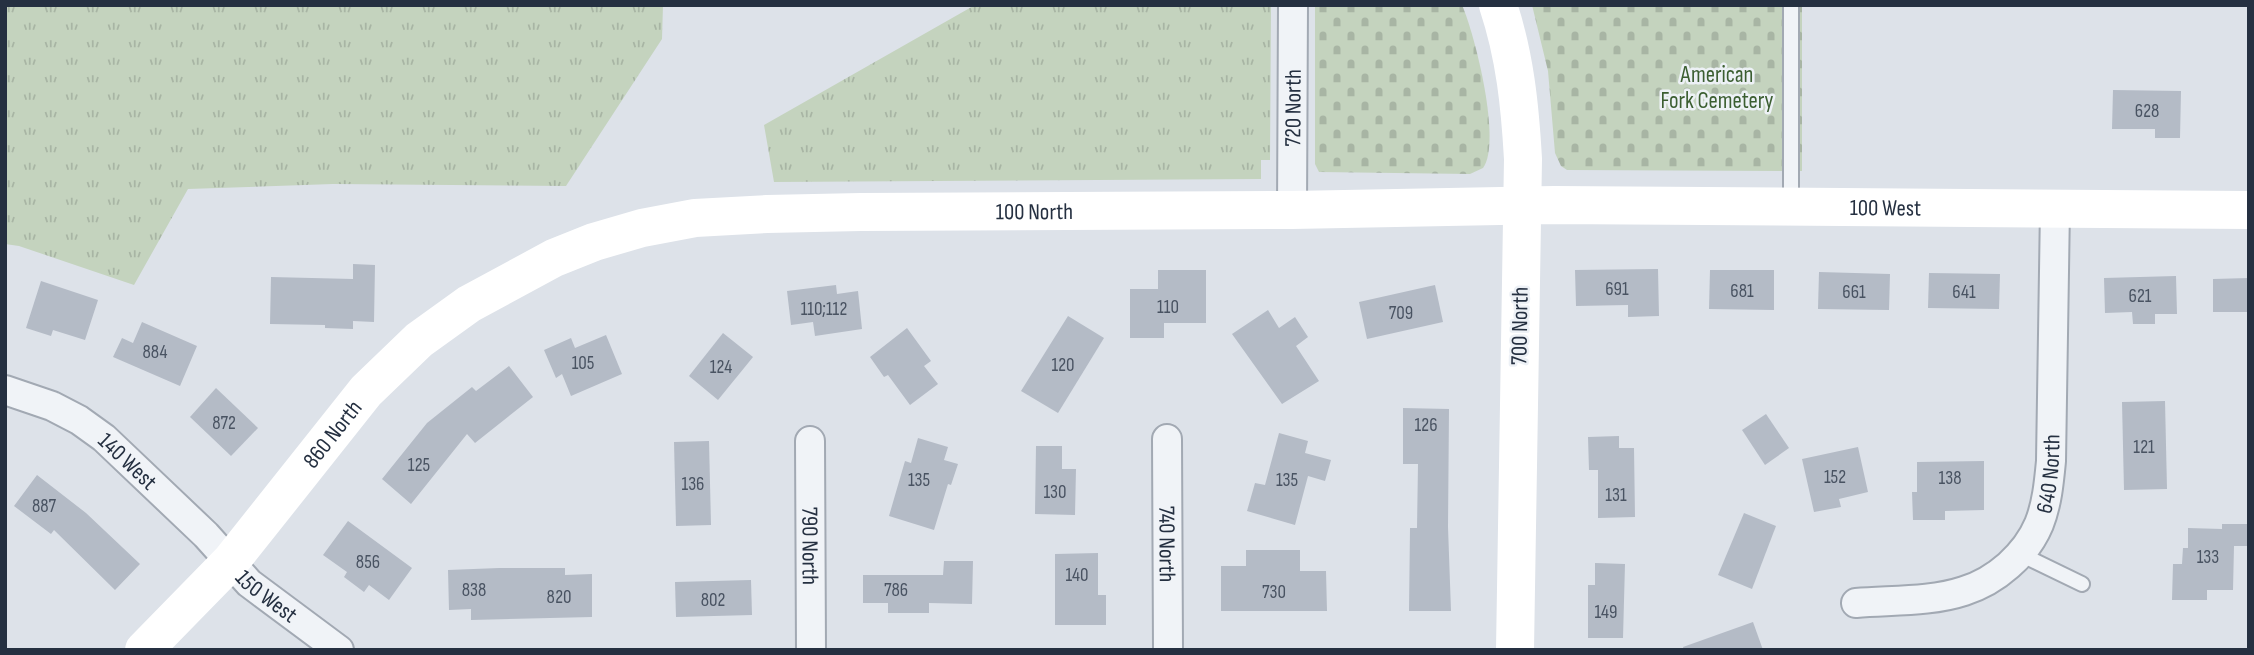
<svg xmlns="http://www.w3.org/2000/svg" width="2254" height="655" font-family="'Sofia Sans Condensed',sans-serif">
	<style>
		.grass { fill: url(#grass-tufts) }
		.cemetery { fill: url(#cemetery-stones) }
		.building { fill: #b4bbc6 }
		.lines { fill: none; stroke-linecap: round; stroke-linejoin: round }
		.lane-casing { stroke: #a2a9b3; stroke-width: 18 }
		.street-casing { stroke: #a2a9b3; stroke-width: 32 }
		.lane { stroke: #f0f3f7; stroke-width: 14 }
		.street { stroke: #f0f3f7; stroke-width: 28 }
		.secondary { stroke: #fff; stroke-width: 38 }
		.labels { text-anchor: middle; stroke-width: 5; stroke-linejoin: round; paint-order: stroke }
		.number-label { font-size: 19px; fill: #495362 }
		.park-label { font-size: 23px; fill: #3b5e31; stroke: #edf1f6 }
		.street-label { font-size: 23px; fill: #253041; stroke: #edf1f6 }
	</style>
	<defs>
		<pattern id="grass-tufts" width="24" height="20" patternUnits="userSpaceOnUse" patternTransform="scale(1.75)"><rect width="24" height="20" fill="#c4d3be"/><path d="M3 7l-1-3M5 7V3M7 7l1-3M15 17l-1-3M17 17v-4M19 17l1-3" fill="none" stroke="#a8b5a4"/></pattern>
		<pattern id="cemetery-stones" width="16" height="16" patternUnits="userSpaceOnUse" patternTransform="scale(1.75)"><rect width="16" height="16" fill="#c4d3be"/><path d="M2 7V4a2 2 0 0 1 4 0v3zM10 15v-3a2 2 0 0 1 4 0v3z" fill="#a8b5a4"/></pattern>
	</defs>
	<rect width="100%" height="100%" fill="#dde2e9"/>
	<!-- grass -->
	<g class="grass">
		<polygon points="5,5 663,5 662,39 566,186 333,184 188,189 134,285 19,246 5,244"/>
		<polygon points="975,5 1271,5 1270,160 1261,160 1261,179 774,182 764,125"/>
	</g>
	<!-- cemetery -->
	<g class="cemetery">
		<path d="M 1315,5 L 1462,5 C 1475,35 1502,142 1483,168 L 1470,174 L 1319,172 L 1315,164 Z"/>
		<polygon points="1532,5 1802,5 1802,171 1567,170 1561,166 1555,153 1548,71"/>
	</g>
	<!-- building -->
	<g class="building">
		<polygon points="2113,90 2181,91 2180,138 2155,138 2155,129 2112,129"/>
		<polygon points="353,264 375,265 374,322 353,321 353,329 325,328 325,325 270,324 271,277 353,279"/>
		<polygon points="1658,269 1659,316 1628,317 1628,305 1576,306 1575,270"/>
		<polygon points="1158,270 1206,270 1206,323 1164,323 1164,338 1130,338 1130,289 1158,289"/>
		<polygon points="1710,270 1774,270 1774,310 1709,309"/>
		<polygon points="1819,272 1890,274 1889,310 1818,309"/>
		<polygon points="1929,273 2000,274 1999,309 1928,308"/>
		<polygon points="2176,276 2177,314 2155,314 2155,324 2133,324 2132,312 2105,313 2104,278"/>
		<polygon points="2249,278 2249,312 2213,312 2213,279"/>
		<polygon points="41,281 98,300 85,340 53,330 51,336 26,328"/>
		<polygon points="836,285 837,294 858,291 862,329 815,336 813,322 791,325 787,291"/>
		<polygon points="1435,285 1443,322 1367,339 1359,302"/>
		<polygon points="1268,310 1279,328 1295,317 1308,337 1296,346 1319,381 1282,404 1232,334"/>
		<polygon points="1068,316 1104,338 1058,413 1021,391"/>
		<polygon points="142,322 197,346 180,386 113,357 122,338 133,343"/>
		<polygon points="907,328 931,361 924,366 938,384 910,405 888,375 884,377 870,357"/>
		<polygon points="723,333 753,357 718,400 689,376"/>
		<polygon points="606,335 622,374 571,396 562,374 556,378 544,350 571,338 575,348"/>
		<polygon points="509,366 533,397 475,443 467,434 411,504 382,479 427,423 472,387 476,391"/>
		<polygon points="216,388 258,428 231,456 190,417"/>
		<polygon points="2165,401 2167,489 2124,490 2122,402"/>
		<polygon points="1403,408 1449,409 1448,527 1451,611 1409,611 1410,528 1417,528 1418,464 1403,464"/>
		<polygon points="1766,414 1789,448 1765,465 1742,430"/>
		<polygon points="1279,433 1308,441 1305,453 1331,460 1325,481 1308,476 1295,525 1247,511 1255,483 1265,485"/>
		<polygon points="1619,436 1619,448 1634,448 1635,517 1598,518 1598,470 1589,470 1588,437"/>
		<polygon points="918,438 948,447 944,460 958,464 951,485 948,484 934,530 889,516 905,461 911,463"/>
		<polygon points="709,441 711,525 676,526 674,442"/>
		<polygon points="1036,446 1062,446 1062,469 1076,469 1075,515 1035,514"/>
		<polygon points="1858,447 1868,492 1839,499 1841,507 1814,512 1802,459"/>
		<polygon points="1984,461 1984,510 1945,511 1945,520 1913,520 1912,492 1917,492 1917,462"/>
		<polygon points="37,475 86,513 140,564 115,590 54,530 51,534 14,506"/>
		<polygon points="1744,513 1776,526 1752,589 1718,575"/>
		<polygon points="348,521 412,568 389,600 369,585 364,592 344,577 347,572 323,555"/>
		<polygon points="2222,524 2247,524 2247,546 2234,546 2233,590 2207,590 2207,600 2172,600 2173,564 2182,564 2183,548 2188,548 2188,528 2222,529"/>
		<polygon points="1246,550 1300,550 1300,571 1326,571 1327,611 1221,611 1221,566 1246,566"/>
		<polygon points="1098,553 1098,595 1106,595 1106,625 1055,625 1055,554"/>
		<polygon points="944,561 973,561 972,604 929,603 929,613 888,613 888,603 863,603 863,575 943,575"/>
		<polygon points="1595,563 1625,564 1623,638 1588,638 1588,585 1595,585"/>
		<polygon points="499,568 565,568 565,575 592,574 592,617 471,620 471,609 449,610 448,570"/>
		<polygon points="751,580 752,615 676,617 675,582"/>
		<polygon points="1753,622 1763,650 1684,650 1683,647"/>
	</g>
	<g class="lines">
		<defs>
			<g id="lane">
				<polyline points="1791,5 1791,207"/>
				<polyline points="2020,554 2082,584"/>
			</g>
			<g id="street">
				<path id="s1" d="M 1292,210 L 1293,5"/>
				<path id="s2" d="M 5,390 L 52,406 L 79,420 L 104,438 L 206,535 L 249,583 L 339,650"/>
				<path id="s3" d="M 1167,439 L 1168,650"/>
				<path id="s4" d="M 810,441 L 811,650"/>
				<path id="s5" d="M 1856,603 C 1891,600 1931,602 1964,591 C 1996,581 2026,555 2039,524 C 2047,504 2049,482 2051,461 L 2055,208"/>
			</g>
		</defs>
		<!-- lane casing -->
		<use href="#lane" class="lane-casing"/>
		<!-- street casing -->
		<use href="#street" class="street-casing"/>
		<!-- lane -->
		<use href="#lane" class="lane"/>
		<!-- street -->
		<use href="#street" class="street"/>
		<!-- secondary -->
		<g class="secondary">
			<path d="M 1498,5 C 1515,56 1520,106 1523,159 L 1515,650"/>
			<path id="s6" d="M 144,650 L 231,561 L 366,391 L 419,340 L 469,304 L 554,258 L 594,242 L 642,228 L 695,218 L 767,214 L 861,212 L 1292,210 L 1555,205 L 2249,210"/>
		</g>
	</g>
	<g class="labels">
		<!-- number labels -->
		<g class="number-label">
			<text x="2147" y="117">628</text>
			<text x="1617" y="295">691</text>
			<text x="1742" y="297">681</text>
			<text x="1854" y="298">661</text>
			<text x="1964" y="298">641</text>
			<text x="2140" y="302">621</text>
			<text x="1168" y="313">110</text>
			<text x="824" y="315">110;112</text>
			<text x="1401" y="319">709</text>
			<text x="155" y="358">884</text>
			<text x="583" y="369">105</text>
			<text x="1063" y="371">120</text>
			<text x="721" y="373">124</text>
			<text x="224" y="429">872</text>
			<text x="1426" y="431">126</text>
			<text x="2144" y="453">121</text>
			<text x="419" y="471">125</text>
			<text x="1835" y="483">152</text>
			<text x="1950" y="484">138</text>
			<text x="919" y="486">135</text>
			<text x="1287" y="486">135</text>
			<text x="693" y="490">136</text>
			<text x="1055" y="498">130</text>
			<text x="1616" y="501">131</text>
			<text x="44" y="512">887</text>
			<text x="2208" y="563">133</text>
			<text x="368" y="568">856</text>
			<text x="1077" y="581">140</text>
			<text x="474" y="596">838</text>
			<text x="896" y="596">786</text>
			<text x="1274" y="598">730</text>
			<text x="559" y="603">820</text>
			<text x="713" y="606">802</text>
			<text x="1606" y="618">149</text>
		</g>
		<!-- park labels -->
		<g class="park-label">
			<text x="1717" y="82">American<tspan x="1717" dy="26">Fork Cemetery</tspan></text>
		</g>
		<!-- street labels -->
		<g class="street-label">
			<text dy="8" stroke="none"><textPath href="#s1" startOffset="102">720 North</textPath></text>
			<text dy="8" stroke="none"><textPath href="#s6" startOffset="1911">100 West</textPath></text>
			<text dy="8" stroke="none"><textPath href="#s6" startOffset="1060">100 North</textPath></text>
			<text transform="translate(1519 326) rotate(-89)" y="8">700 North</text>
			<text dy="8" stroke="none"><textPath href="#s6" startOffset="287">860 North</textPath></text>
			<text dy="8" stroke="none"><textPath href="#s2" startOffset="144">140 West</textPath></text>
			<text dy="8" stroke="none"><textPath href="#s5" startOffset="264">640 North</textPath></text>
			<text dy="8" stroke="none"><textPath href="#s3" startOffset="105">740 North</textPath></text>
			<text dy="8" stroke="none"><textPath href="#s4" startOffset="105">790 North</textPath></text>
			<text dy="8" stroke="none"><textPath href="#s2" startOffset="338">150 West</textPath></text>
		</g>
	</g>
	<!-- border -->
	<rect width="2254" height="655" fill="none" stroke="#253041" stroke-width="14"/>
</svg>
